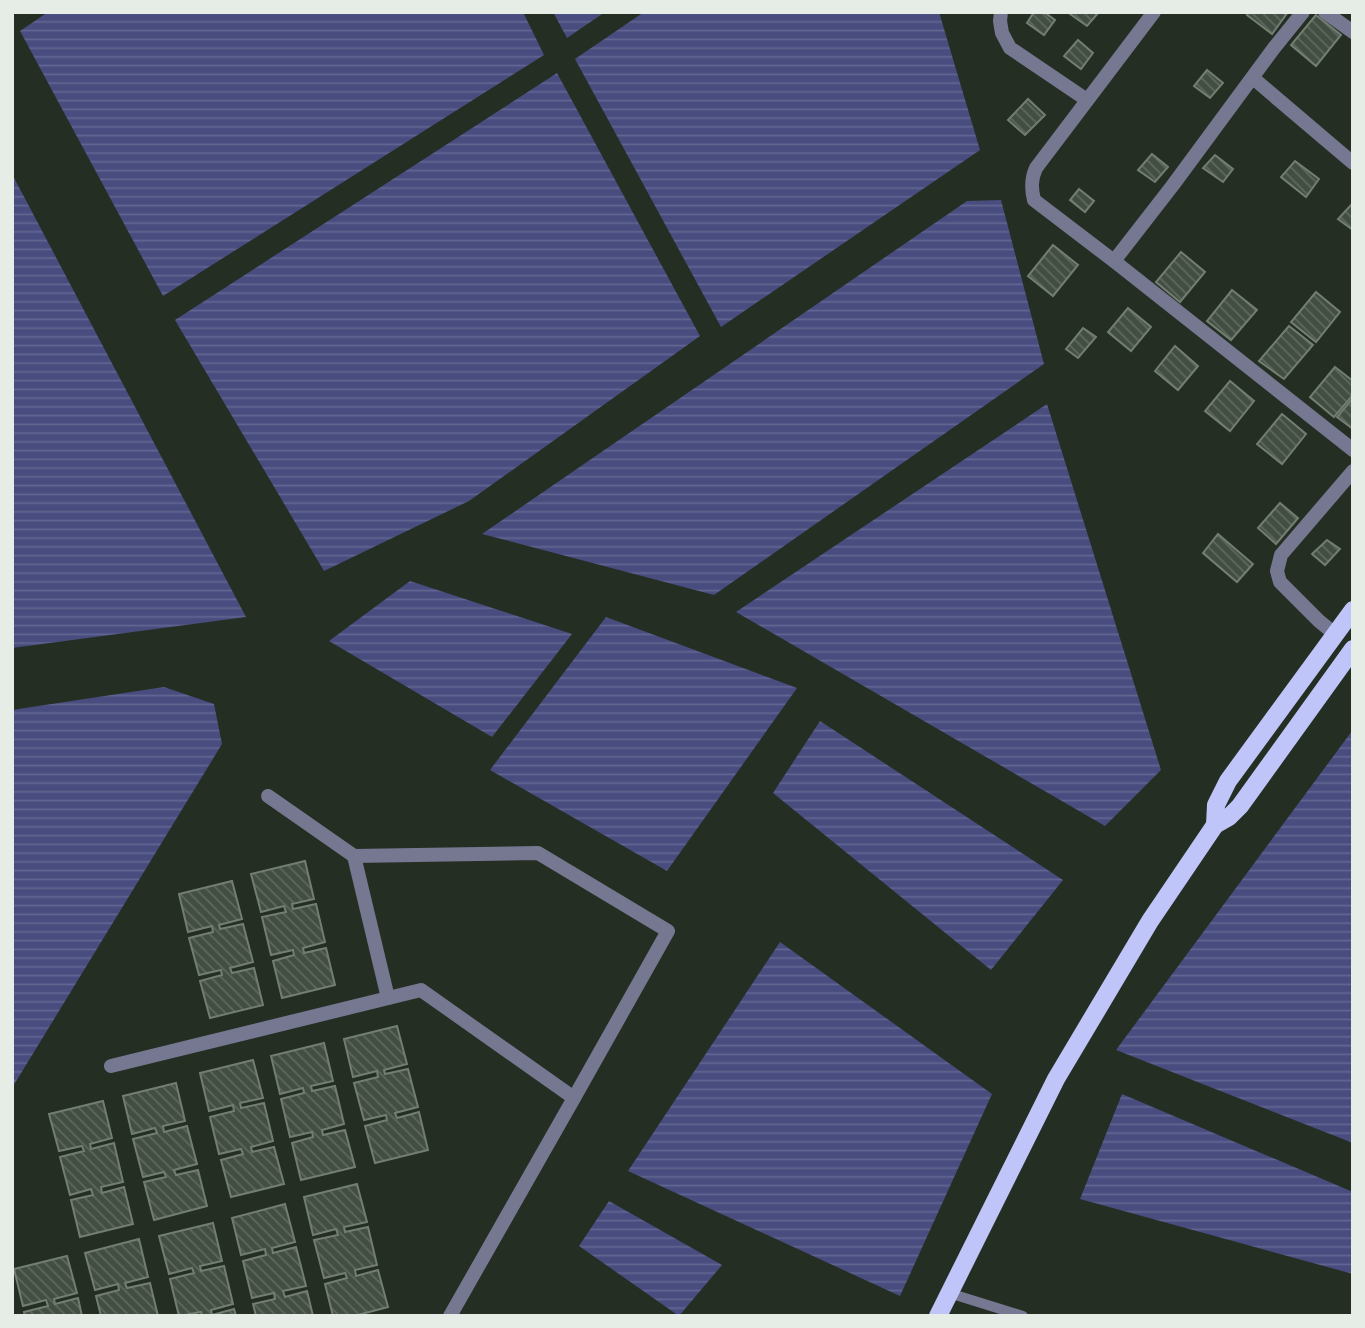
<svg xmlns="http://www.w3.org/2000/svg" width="1365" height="1328" font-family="'Alegreya Sans',sans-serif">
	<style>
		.water { fill: url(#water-rules) }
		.building { fill: url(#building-back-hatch); stroke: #737e72; stroke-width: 2 }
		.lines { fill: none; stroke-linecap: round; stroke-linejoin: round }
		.lane { stroke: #757890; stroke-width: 10 }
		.street { stroke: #757890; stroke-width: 14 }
		.primary { stroke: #bfc5f8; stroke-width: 18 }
	</style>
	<defs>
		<pattern id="water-rules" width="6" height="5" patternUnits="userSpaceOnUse" patternTransform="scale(1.75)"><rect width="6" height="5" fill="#484c7f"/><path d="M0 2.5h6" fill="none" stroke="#626691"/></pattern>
		<pattern id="building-back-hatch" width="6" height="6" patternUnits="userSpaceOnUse" patternTransform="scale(1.75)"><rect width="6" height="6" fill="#434e43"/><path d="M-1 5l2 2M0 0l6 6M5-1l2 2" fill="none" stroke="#5e685e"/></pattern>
	</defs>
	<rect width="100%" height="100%" fill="#242e23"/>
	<!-- water -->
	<g class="water">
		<polygon points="48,12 523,12 544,55 163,296 20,31"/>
		<polygon points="553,12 605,12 567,38"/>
		<polygon points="644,12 939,12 980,150 721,327 575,59"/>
		<polygon points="557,73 700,336 469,501 324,571 175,320"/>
		<polygon points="12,174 246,617 12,648"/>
		<polygon points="1001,200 1044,364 714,595 482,534 967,201"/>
		<polygon points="1047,404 1161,770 1105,826 736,612"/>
		<polygon points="410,581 572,634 492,737 329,641"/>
		<polygon points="606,617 797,688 667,871 490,770"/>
		<polygon points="164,687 214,704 222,744 12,1088 12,710"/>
		<polygon points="820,721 1063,880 991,970 773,793"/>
		<polygon points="1352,731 1353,731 1353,1143 1116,1050"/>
		<polygon points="780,942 992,1094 900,1296 628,1171"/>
		<polygon points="1122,1094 1353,1192 1353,1274 1080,1199"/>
		<polygon points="609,1201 722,1265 679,1316 579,1246"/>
	</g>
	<!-- building -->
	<g class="building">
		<polygon points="1034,12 1044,12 1055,20 1044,35 1027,23"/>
		<polygon points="1071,12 1099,12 1087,26 1070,14"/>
		<polygon points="1249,12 1288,12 1272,34 1247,15"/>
		<polygon points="1316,15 1341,35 1316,66 1291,45"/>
		<polygon points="1078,40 1093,53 1081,69 1064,56"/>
		<polygon points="1207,70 1223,83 1210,98 1194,86"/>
		<polygon points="1028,99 1045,115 1025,135 1008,120"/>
		<polygon points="1152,154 1168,167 1155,182 1138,170"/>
		<polygon points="1215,155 1233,169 1223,182 1203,168"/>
		<polygon points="1295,161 1319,179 1306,197 1281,177"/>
		<polygon points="1079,189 1094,201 1085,212 1070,200"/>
		<polygon points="1352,204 1353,205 1353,230 1338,219"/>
		<polygon points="1053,245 1078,265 1053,296 1028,276"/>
		<polygon points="1181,252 1205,272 1180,302 1156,282"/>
		<polygon points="1232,290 1257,310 1231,340 1207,321"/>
		<polygon points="1316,292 1340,312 1316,342 1291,322"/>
		<polygon points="1128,308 1151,327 1131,351 1108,332"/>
		<polygon points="1289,326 1313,345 1284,379 1259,361"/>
		<polygon points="1083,328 1096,337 1078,358 1066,349"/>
		<polygon points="1175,346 1198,366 1178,390 1155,371"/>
		<polygon points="1335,367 1353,381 1353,395 1334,417 1310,397"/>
		<polygon points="1230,381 1254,401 1230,431 1205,411"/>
		<polygon points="1353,398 1353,429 1337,417"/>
		<polygon points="1282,414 1306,434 1282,464 1257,444"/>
		<polygon points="1280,503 1298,518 1276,544 1258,528"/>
		<polygon points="1218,534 1253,564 1237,582 1203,553"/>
		<polygon points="1327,540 1340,549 1325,565 1312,554"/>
		<polygon points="305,861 314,899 292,904 293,909 316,904 325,942 303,948 304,953 326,948 335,985 282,998 273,961 294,955 293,950 271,955 262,917 286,912 284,906 261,912 251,874"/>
		<polygon points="232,881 242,919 219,925 220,929 243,924 253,962 230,968 232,973 254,968 263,1005 210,1018 200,981 222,975 221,970 199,975 189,938 213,932 212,926 188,932 179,894"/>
		<polygon points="397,1026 407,1064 384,1070 385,1074 408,1069 418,1107 395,1113 397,1118 419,1112 428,1150 375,1163 365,1126 387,1120 386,1115 364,1120 354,1083 378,1077 377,1071 353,1077 344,1039"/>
		<polygon points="324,1043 333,1081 311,1086 312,1091 335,1086 344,1124 322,1130 323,1135 345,1130 355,1167 301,1180 292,1143 313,1137 312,1132 290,1137 281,1099 304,1093 303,1088 280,1094 271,1056"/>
		<polygon points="253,1060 263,1098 240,1103 241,1108 264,1103 273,1141 251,1147 252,1152 274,1147 284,1184 231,1197 221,1160 243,1154 241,1149 219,1154 210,1117 234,1111 233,1105 209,1111 200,1073"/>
		<polygon points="176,1083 185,1121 163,1126 164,1132 187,1126 197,1164 174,1170 176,1175 198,1170 207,1206 154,1220 144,1182 166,1177 164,1172 143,1177 133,1139 157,1133 155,1128 132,1134 123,1096"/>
		<polygon points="103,1101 112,1138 90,1144 91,1149 114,1143 123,1182 101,1187 102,1193 124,1187 133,1224 80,1237 71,1200 93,1195 91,1189 70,1195 60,1157 84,1151 82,1146 59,1151 49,1114"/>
		<polygon points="357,1184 367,1222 344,1227 345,1232 368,1227 377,1265 355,1270 356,1276 378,1270 388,1307 354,1316 333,1316 325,1284 347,1278 345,1273 324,1278 314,1240 338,1235 336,1229 313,1235 304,1197"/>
		<polygon points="285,1204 295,1242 272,1248 273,1253 296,1247 306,1286 283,1291 285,1297 307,1291 313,1316 256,1316 253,1304 275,1299 274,1293 252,1298 243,1261 266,1255 265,1249 241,1255 232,1218"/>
		<polygon points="213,1223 222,1261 200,1266 201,1271 224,1266 233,1304 211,1310 212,1315 234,1309 236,1316 202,1316 201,1312 179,1316 170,1279 194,1273 192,1268 169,1274 159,1236"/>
		<polygon points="139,1239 148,1277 125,1283 127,1288 150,1283 158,1316 101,1316 96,1296 119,1290 118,1284 95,1290 85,1253"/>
		<polygon points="67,1256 77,1293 54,1299 55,1304 78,1298 82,1316 25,1316 24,1312 48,1306 46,1300 23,1306 14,1269"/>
	</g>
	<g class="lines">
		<!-- lane -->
		<polyline class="lane" points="949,1293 1023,1316"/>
		<!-- street -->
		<g class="street">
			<polyline points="1001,12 1000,21 1002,33 1010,48 1087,100"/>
			<path d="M 1154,12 L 1036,168 C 1031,179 1031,188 1034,200 L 1114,261 L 1353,450"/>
			<polyline points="1325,12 1353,32"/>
			<polyline points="1253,78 1353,163"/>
			<polyline points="1114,261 1173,185 1274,48 1303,12"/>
			<polyline points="1335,634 1319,621 1280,582 1277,571 1281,555 1353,471"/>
			<polyline points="268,796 354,856 388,998"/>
			<polyline points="354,856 538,853 668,931 574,1098"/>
			<polyline points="111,1066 421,990 574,1098 450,1316"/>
		</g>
		<!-- primary -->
		<g class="primary">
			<polyline points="1215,825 1216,805 1228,781 1353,610"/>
			<polyline points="938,1316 1056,1079 1150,921 1215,825 1229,817 1240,806 1353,649"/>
		</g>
	</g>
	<!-- border -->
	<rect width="1365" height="1328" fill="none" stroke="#e6ede6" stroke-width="28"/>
</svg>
